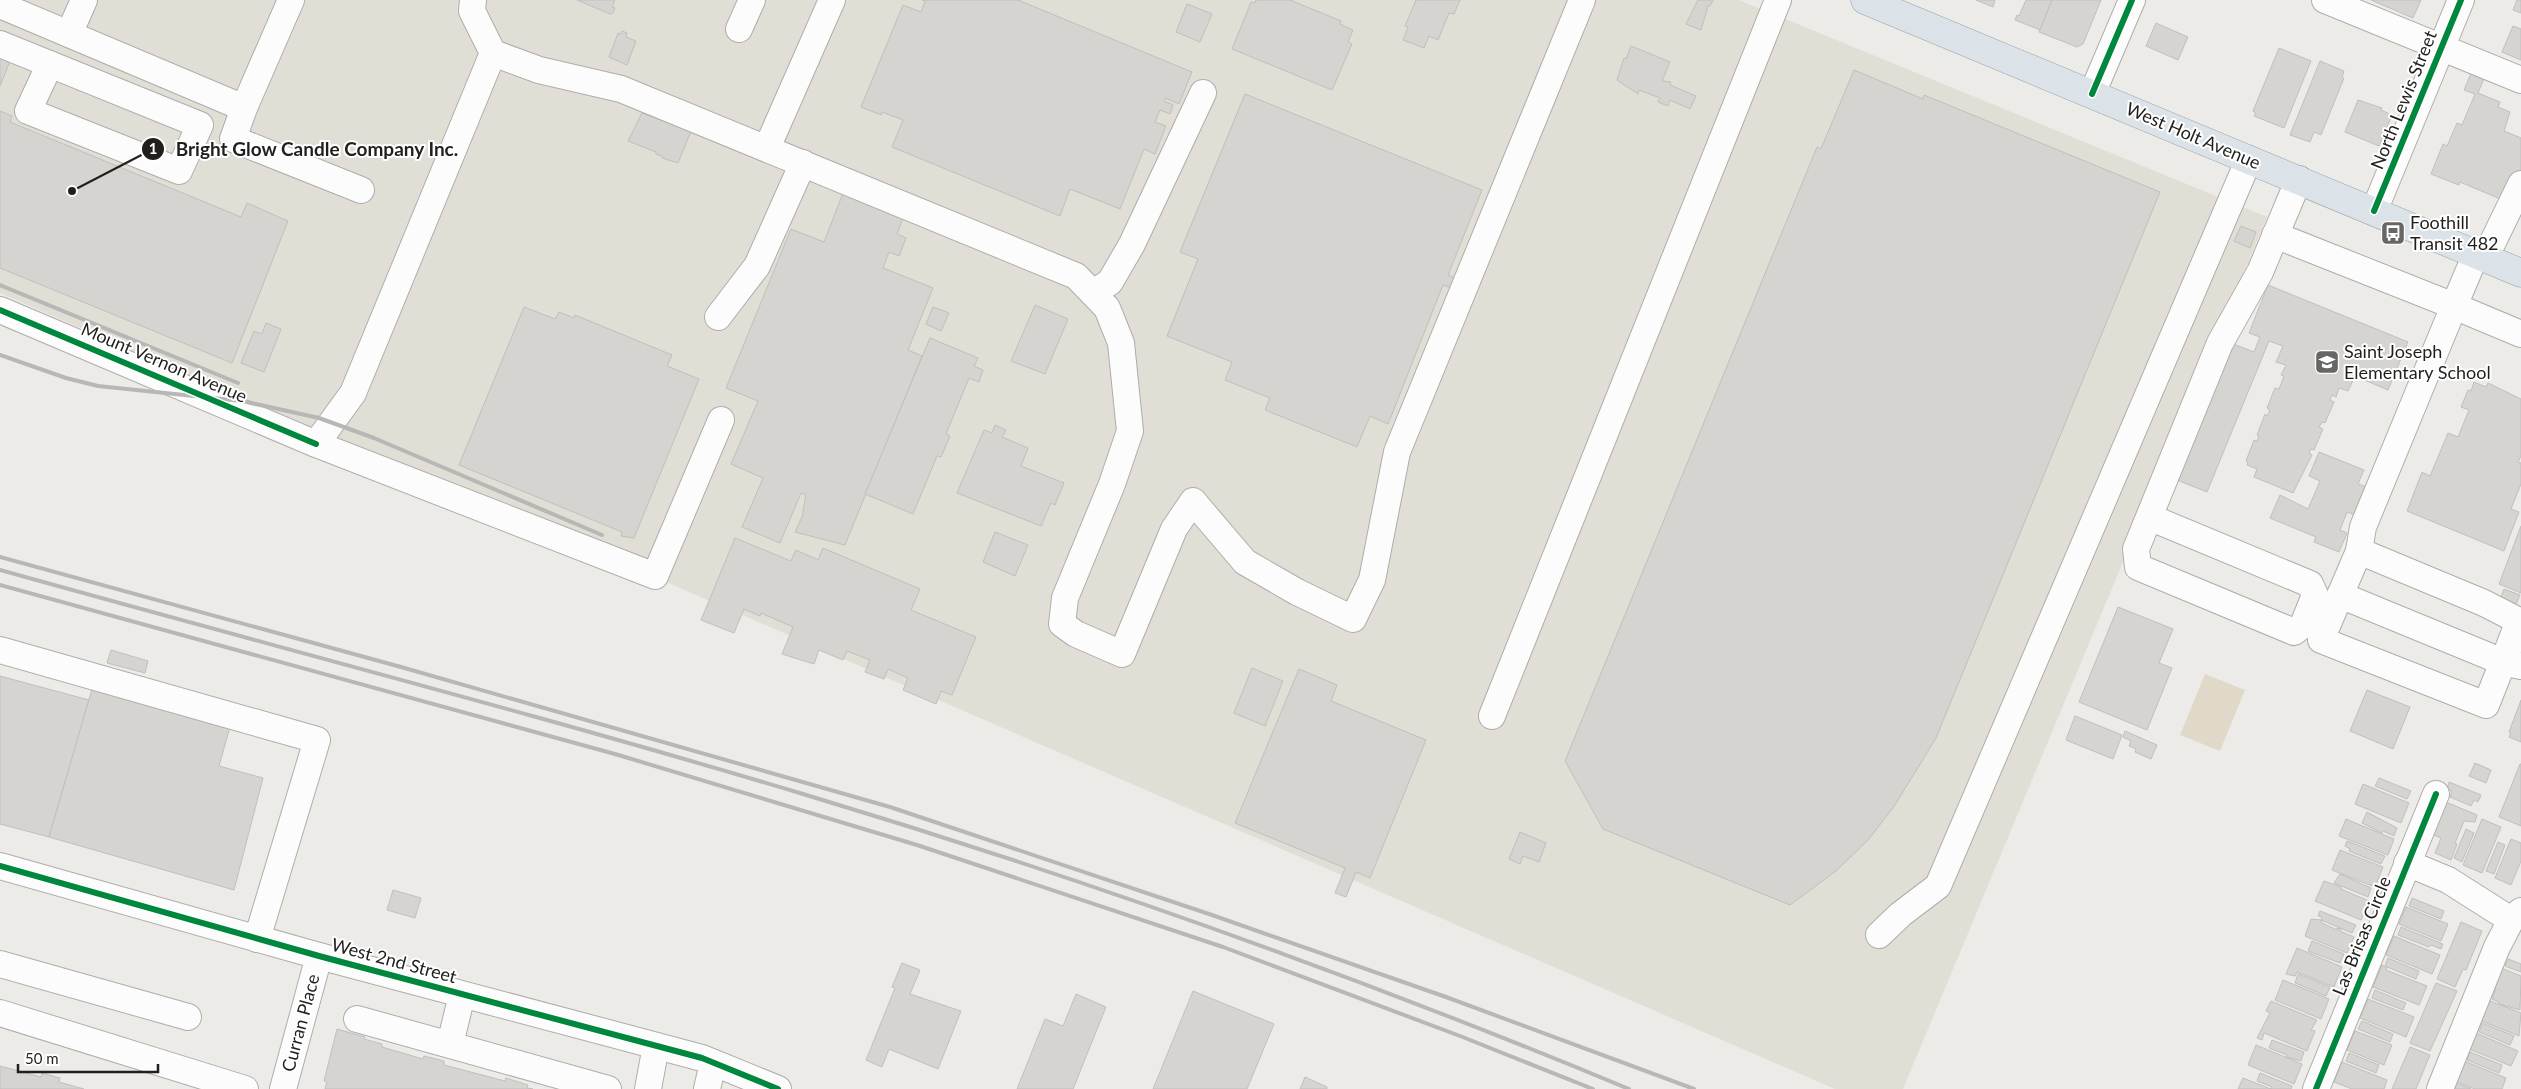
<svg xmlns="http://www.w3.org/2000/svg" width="2521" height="1089" font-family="Lato,sans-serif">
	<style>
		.built { fill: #e1ded6 }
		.green { fill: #e0d9c9 }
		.building { fill: #d5d4d1; stroke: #c0bfbd }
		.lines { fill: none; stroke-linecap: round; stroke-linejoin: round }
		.minor-casing { stroke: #afadac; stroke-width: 28 }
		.major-casing { stroke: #93a0a6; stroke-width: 29 }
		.minor { stroke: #fcfcfc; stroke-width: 26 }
		.major { stroke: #dce3e8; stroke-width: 28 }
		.rail { stroke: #b7b7b6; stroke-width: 4 }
		.cycleway-casing { stroke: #fff; stroke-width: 9 }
		.cycleway { stroke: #00873e; stroke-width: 6 }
		.labels { text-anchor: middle; stroke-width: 4; stroke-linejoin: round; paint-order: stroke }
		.street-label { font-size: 18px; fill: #201f1d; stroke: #fff }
		.poi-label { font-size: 18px; fill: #201f1d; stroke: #fff; text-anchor: start }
		.leader { fill: none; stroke: #201f1d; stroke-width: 2 }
		.callout-dot { fill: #201f1d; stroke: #fff; stroke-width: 2 }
		.mark-label { font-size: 15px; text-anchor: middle; font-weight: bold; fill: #fff }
		.callout-label { font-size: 19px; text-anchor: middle; font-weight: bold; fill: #201f1d; stroke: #fff; stroke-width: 4; stroke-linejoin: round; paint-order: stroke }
	</style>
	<rect width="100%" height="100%" fill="#edebe8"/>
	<!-- built -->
	<polygon class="built" points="0,0 1739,0 2267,217 1903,1089 1835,1089 0,293"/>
	<!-- green -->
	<polygon class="green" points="2205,674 2245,690 2220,751 2180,735"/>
	<!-- building -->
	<g class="building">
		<polygon points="577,0 615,0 612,7 615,8 613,13 610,14"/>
		<polygon points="922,0 1018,0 1192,72 1179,104 1165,98 1164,101 1173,105 1170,114 1160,110 1155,122 1166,126 1155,154 1144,149 1120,209 1070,189 1060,216 892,147 903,120 882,112 881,115 861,107 903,5 921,12 925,1"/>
		<polygon points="1256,0 1290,0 1341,21 1340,24 1353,30 1348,42 1352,44 1332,90 1232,49 1251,2 1255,3"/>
		<polygon points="1416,0 1460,0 1454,14 1449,13 1438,40 1429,36 1424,48 1403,40 1408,27 1405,26"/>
		<polygon points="1698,0 1713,0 1710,6 1708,6 1701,30 1686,24"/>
		<polygon points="1976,0 1995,0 1993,7"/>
		<polygon points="2026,0 2052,0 2040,30 2015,20 2017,15 2019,16"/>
		<polygon points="2052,0 2101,0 2083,44 2077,47 2039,32"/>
		<polygon points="2371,0 2421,0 2413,18"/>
		<polygon points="2517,0 2521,0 2521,13 2513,10"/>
		<polygon points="1187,4 1212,14 1200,42 1176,32"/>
		<polygon points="2156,23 2188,37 2178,60 2146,46"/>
		<polygon points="2513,26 2521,29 2521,60 2502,52"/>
		<polygon points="622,31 627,33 626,37 636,41 627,65 609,57 618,33 621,34"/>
		<polygon points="1631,46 1670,62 1662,81 1671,82 1670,85 1696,96 1690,109 1670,100 1668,106 1658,102 1660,98 1639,90 1638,94 1617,80 1624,58 1626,59"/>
		<polygon points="2279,48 2311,61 2284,128 2254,116 2256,113 2253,111"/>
		<polygon points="0,57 10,61 0,86"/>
		<polygon points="2320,61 2344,71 2342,77 2344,78 2321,135 2314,132 2310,142 2290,135"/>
		<polygon points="1854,70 1923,99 1924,95 2160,192 1936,738 1895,805 1869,839 1836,871 1790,905 1603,829 1565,761 1817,147 1821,149"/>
		<polygon points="2472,71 2485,76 2478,93 2500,102 2498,107 2510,112 2504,131 2521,138 2521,177 2510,203 2460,182 2459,185 2431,174 2443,144 2447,146 2457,123 2462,125 2475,94 2464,90"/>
		<polygon points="1245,94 1482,190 1448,275 1455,278 1451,288 1443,285 1388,424 1370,416 1357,447 1265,410 1270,398 1225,380 1232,362 1167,336 1198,259 1180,252"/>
		<polygon points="2358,100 2382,108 2381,110 2392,115 2379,146 2345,132"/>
		<polygon points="0,111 12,116 10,122 241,217 247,203 288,221 232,363 0,268"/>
		<polygon points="642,113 691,131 678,163 662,158 662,156 656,154 656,152 628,141"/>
		<polygon points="843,193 903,218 897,234 906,238 899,256 889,252 883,268 933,288 908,350 922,356 845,545 795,532 802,517 806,495 801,493 780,543 742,527 763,478 731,464 758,401 726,388 791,229 824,242"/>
		<polygon points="2241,226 2256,232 2250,248 2234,241"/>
		<polygon points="2268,285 2408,342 2388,390 2355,376 2348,391 2339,388 2336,397 2332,395 2330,400 2334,402 2325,423 2322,422 2319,427 2323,429 2314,450 2311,449 2309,453 2312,455 2293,493 2254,477 2257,469 2247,465 2248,462 2246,461 2254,440 2257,441 2259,436 2257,435 2265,414 2267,416 2270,410 2267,408 2275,388 2279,389 2284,376 2281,375 2286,365 2276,362 2283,346 2269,341 2207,492 2172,478 2228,342 2254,352 2260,337 2249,333"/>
		<polygon points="1035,305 1068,319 1045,374 1011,361"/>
		<polygon points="524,307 555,319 559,312 574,318 575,315 672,355 667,366 699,379 634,538 621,536 622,532 459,465"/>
		<polygon points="933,307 949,313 941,331 926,324"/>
		<polygon points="266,323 281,329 264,372 241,363 254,331 262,334"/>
		<polygon points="930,338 978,358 974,366 983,370 979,382 969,378 946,434 950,436 941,457 937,456 913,514 865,494"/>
		<polygon points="2474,382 2486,387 2488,383 2521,399 2521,456 2518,462 2521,463 2521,484 2511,509 2519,512 2504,551 2407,511 2422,472 2430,476 2448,433 2458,437 2469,410 2461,407 2468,390 2471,391"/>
		<polygon points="995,425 1006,430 1002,437 1028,448 1021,466 1064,483 1055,505 1051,503 1041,526 957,493 984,430 992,433"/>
		<polygon points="2319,452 2364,470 2358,484 2370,488 2355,515 2347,512 2340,530 2347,533 2339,552 2314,542 2316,537 2270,518 2280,495 2308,509 2320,481 2309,476"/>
		<polygon points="2521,526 2521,593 2499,584"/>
		<polygon points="995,532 1028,545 1015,576 983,562"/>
		<polygon points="735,538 791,561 796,550 818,560 823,548 920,589 911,610 976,637 952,695 941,691 936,704 903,690 908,678 888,669 884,679 865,672 870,660 847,651 843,660 819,650 814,664 782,654 793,627 761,613 760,616 744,609 734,633 701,620"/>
		<polygon points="2504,589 2520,595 2513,611 2498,605"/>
		<polygon points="2118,607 2173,629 2159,663 2172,668 2147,730 2079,702"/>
		<polygon points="111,650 148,661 145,673 107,663"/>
		<polygon points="1252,668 1283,681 1265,726 1234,713"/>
		<polygon points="1299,669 1337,685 1331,701 1426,740 1370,878 1356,872 1346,897 1335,893 1345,868 1235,823"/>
		<polygon points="0,676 89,700 49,837 0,824"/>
		<polygon points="92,689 230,727 219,766 263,778 234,890 49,837"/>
		<polygon points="2367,690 2410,707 2393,749 2350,731"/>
		<polygon points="2521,700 2521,742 2509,737 2511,733 2509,732"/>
		<polygon points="2075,716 2122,735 2113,759 2066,740"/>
		<polygon points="2125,731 2157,745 2151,759 2135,752 2136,749 2129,746 2131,741 2123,737"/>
		<polygon points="2475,763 2491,770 2486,783 2469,776"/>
		<polygon points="2520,764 2521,764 2521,826 2499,817"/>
		<polygon points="2379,778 2411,791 2407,799 2375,786"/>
		<polygon points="2449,782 2481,795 2478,802 2474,800 2471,806 2450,797 2452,791 2447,789"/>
		<polygon points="2363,784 2409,803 2401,823 2355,804"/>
		<polygon points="2446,802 2477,815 2475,822 2464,821 2455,843 2457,844 2451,860 2435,853 2441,838 2432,834"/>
		<polygon points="2367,812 2397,828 2394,836 2383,831 2382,833 2362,823"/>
		<polygon points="2346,819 2394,839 2388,855 2339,836"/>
		<polygon points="2482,819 2501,827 2482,873 2463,865"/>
		<polygon points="2466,829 2474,833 2462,862 2454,858"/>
		<polygon points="1520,832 1546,843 1539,862 1523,856 1520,864 1509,859"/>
		<polygon points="2511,839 2521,843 2521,861 2511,885 2495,878"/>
		<polygon points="2347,841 2385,856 2381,864 2349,851 2350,849 2345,846"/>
		<polygon points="2498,842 2505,845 2494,874 2486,871"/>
		<polygon points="2340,850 2383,867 2375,887 2332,870"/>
		<polygon points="2340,874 2371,888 2368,897 2334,883"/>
		<polygon points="2324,881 2341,887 2341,889 2369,901 2361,920 2315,901"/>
		<polygon points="393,890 421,898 415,918 387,910"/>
		<polygon points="2412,898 2444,911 2441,919 2409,906"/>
		<polygon points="2406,907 2448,924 2441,941 2399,924"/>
		<polygon points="2320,911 2356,925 2352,933 2321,920 2322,917 2318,916"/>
		<polygon points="2311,919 2321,920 2322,923 2337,930 2337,928 2341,929 2340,931 2354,937 2347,953 2305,936"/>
		<polygon points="2461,922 2482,931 2466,970 2463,969 2455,987 2437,979"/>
		<polygon points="2401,927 2443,944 2441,949 2431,945 2429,947 2398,935"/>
		<polygon points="2394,936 2440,955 2432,974 2386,955"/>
		<polygon points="2312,941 2344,954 2340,963 2308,951"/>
		<polygon points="2297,948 2342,967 2334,987 2297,972 2295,976 2286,974"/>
		<polygon points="2388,958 2419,971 2416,979 2385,966"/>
		<polygon points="2508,959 2521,964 2521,972 2505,966"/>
		<polygon points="902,963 920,970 910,994 961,1011 938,1069 889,1049 882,1067 866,1060 895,988 892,987"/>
		<polygon points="2382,965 2387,968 2386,970 2427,986 2419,1005 2373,987"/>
		<polygon points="2501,968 2521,976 2520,1010 2499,1004 2499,1002 2492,999 2496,989 2493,988"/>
		<polygon points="2298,974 2330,987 2326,996 2295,983"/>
		<polygon points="2283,980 2329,999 2321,1019 2275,1000"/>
		<polygon points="2436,983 2457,991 2430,1051 2410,1043"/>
		<polygon points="2375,990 2406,1003 2403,1010 2372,998"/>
		<polygon points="1193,991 1274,1024 1247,1089 1153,1089"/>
		<polygon points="1076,994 1106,1007 1073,1089 1017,1089 1045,1019 1063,1026"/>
		<polygon points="2368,999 2414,1017 2406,1037 2360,1018"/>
		<polygon points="2488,1000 2521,1013 2519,1036 2479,1020"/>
		<polygon points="2271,1001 2317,1020 2311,1030 2315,1031 2307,1051 2264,1033 2262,1040 2257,1038 2270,1013 2266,1011"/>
		<polygon points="2362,1021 2393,1034 2390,1042 2358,1029"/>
		<polygon points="2482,1023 2514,1036 2510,1045 2479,1032"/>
		<polygon points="337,1029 365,1037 364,1039 382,1044 382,1047 423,1059 424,1056 444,1061 444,1065 505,1081 506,1078 528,1085 527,1088 533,1089 325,1089 327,1082 324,1081"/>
		<polygon points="2355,1031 2392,1045 2384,1065 2347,1050"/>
		<polygon points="2476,1033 2518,1051 2511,1066 2469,1049"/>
		<polygon points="2272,1040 2304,1052 2301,1061 2286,1057 2287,1055 2269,1048"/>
		<polygon points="2256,1045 2302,1064 2294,1084 2248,1065"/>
		<polygon points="2410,1047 2430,1055 2416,1089 2392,1089"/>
		<polygon points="2470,1052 2502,1065 2499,1073 2467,1060"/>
		<polygon points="2349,1053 2379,1065 2376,1073 2346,1061"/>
		<polygon points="2464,1061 2506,1078 2502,1089 2475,1089 2455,1081"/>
		<polygon points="2342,1062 2387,1080 2384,1089 2352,1089 2334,1082"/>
		<polygon points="0,1066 41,1077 42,1073 60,1078 59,1082 84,1089 0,1089"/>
		<polygon points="2260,1073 2292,1086 2291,1089 2271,1089 2272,1087 2257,1081"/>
		<polygon points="1305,1077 1327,1087 1327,1089 1300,1089"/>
		<polygon points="2243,1078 2271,1089 2238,1089"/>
		<polygon points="2456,1083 2471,1089 2454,1089"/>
	</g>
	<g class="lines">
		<defs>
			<g id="minor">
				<polyline points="473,0 472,11 493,53 539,70 621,89 1076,276 1107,308 1121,343 1130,431 1112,484 1065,598 1062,624 1076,634 1122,654 1174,529 1193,501 1245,562 1297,592 1353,619 1372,580 1397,452 1582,0"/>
				<polyline points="2325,0 2521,80"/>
				<polyline points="0,5 244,108 291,0"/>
				<polyline points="739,29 752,0"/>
				<polyline points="69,34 84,0"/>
				<polyline points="0,44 200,125 179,171 28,111 50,64"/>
				<polyline points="2092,94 2132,0"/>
				<polyline points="244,108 233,139 361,190"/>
				<polyline points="767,148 832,0"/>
				<polyline points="2374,211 2461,0"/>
				<polyline points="2275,235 2454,306 2363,527 2359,551"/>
				<polyline points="2476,254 2454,306 2521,334"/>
				<polyline points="2485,258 2521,184"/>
				<polyline points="1093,293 1110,282 1132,244 1203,93"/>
				<polyline points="0,310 316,444 655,576 721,420"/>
				<polyline points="718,317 757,266 803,163"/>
				<polyline points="316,444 353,393 493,53"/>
				<polyline points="2149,517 2310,584 2315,595 2303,625 2294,632 2138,567 2136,549 2220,343 2260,272 2299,179"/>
				<polyline points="2340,595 2503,662 2519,621"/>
				<polyline points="2521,622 2484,603 2359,551 2321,640 2486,705 2503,662 2521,666"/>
				<polyline points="0,650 317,740 257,939"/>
				<polyline points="1492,716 1778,0"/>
				<polyline points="2407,863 2448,880 2511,920"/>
				<polyline points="0,866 319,956 702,1058 778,1089"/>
				<polyline points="1879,935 1901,914 1938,886 2249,159"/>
				<polyline points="0,964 188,1017"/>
				<polyline points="0,1013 245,1089"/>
				<polyline points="357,1019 608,1089"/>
				<polyline points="450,1044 462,995"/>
				<polyline points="283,1089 319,956"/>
				<polyline points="648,1089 656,1046"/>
				<polyline points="707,1089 713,1063"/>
				<polyline points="2316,1089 2436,794"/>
				<polyline points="2440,1089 2497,947 2511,920 2521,911"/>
			</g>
			<polyline id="major" points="1865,0 2521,273"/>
		</defs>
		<!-- minor casing -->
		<use href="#minor" class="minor-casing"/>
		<!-- major casing -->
		<use href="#major" class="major-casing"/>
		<!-- minor -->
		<use href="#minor" class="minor"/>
		<!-- major -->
		<use href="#major" class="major"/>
		<!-- rail -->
		<g class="rail">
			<polyline points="0,285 238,383"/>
			<polyline points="0,355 66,378 98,386 242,401 319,418 374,438 602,535"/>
			<polyline points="0,557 401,667 890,807 1212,915 1446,997 1694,1089"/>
			<path d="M 0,570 C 268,645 537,714 803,794 C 1083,878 1359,977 1629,1089"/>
			<polyline points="0,585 615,754 917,845 1223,947 1460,1036 1593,1089"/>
		</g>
		<defs>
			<g id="cycleway">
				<polyline points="2092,94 2132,0"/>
				<polyline points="2374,211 2461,0"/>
				<polyline points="0,310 316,444"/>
				<polyline points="0,866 319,956 702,1058 778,1089"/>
				<polyline points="2316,1089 2436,794"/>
			</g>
		</defs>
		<!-- cycleway casing -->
		<use href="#cycleway" class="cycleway-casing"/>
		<!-- cycleway -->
		<use href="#cycleway" class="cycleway"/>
	</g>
	<!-- icons -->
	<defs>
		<symbol id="bus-square" viewBox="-11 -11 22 22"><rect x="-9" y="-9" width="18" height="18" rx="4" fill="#686664" stroke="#fff"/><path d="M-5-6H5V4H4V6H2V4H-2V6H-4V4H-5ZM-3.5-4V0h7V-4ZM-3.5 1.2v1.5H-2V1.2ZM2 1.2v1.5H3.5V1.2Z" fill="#fff"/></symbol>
		<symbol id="school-square" viewBox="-11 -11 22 22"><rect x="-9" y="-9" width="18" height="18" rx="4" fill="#686664" stroke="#fff"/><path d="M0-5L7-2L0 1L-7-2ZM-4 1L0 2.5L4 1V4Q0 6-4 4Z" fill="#fff"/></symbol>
	</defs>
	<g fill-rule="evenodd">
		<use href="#bus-square" x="2379" y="219" width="28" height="28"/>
		<use href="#school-square" x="2313" y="348" width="28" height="28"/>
	</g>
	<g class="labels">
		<!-- street labels -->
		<g class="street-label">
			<text transform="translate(2404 100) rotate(-68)" y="6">North Lewis Street</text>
			<text transform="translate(2193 136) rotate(23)" y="6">West Holt Avenue</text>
			<text transform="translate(164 363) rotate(23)" y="6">Mount Vernon Avenue</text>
			<text transform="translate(2362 936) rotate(-68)" y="6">Las Brisas Circle</text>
			<text transform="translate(394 961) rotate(15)" y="6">West 2nd Street</text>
			<text transform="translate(301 1023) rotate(-75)" y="6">Curran Place</text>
		</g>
		<!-- poi labels -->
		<g class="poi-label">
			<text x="2410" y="229">Foothill<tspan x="2410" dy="21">Transit 482</tspan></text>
			<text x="2344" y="358">Saint Joseph<tspan x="2344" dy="21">Elementary School</tspan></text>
		</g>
	</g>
	<!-- callouts -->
	<path class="leader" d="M72 191L153 149"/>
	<g class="callout-dot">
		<circle cx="72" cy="191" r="5"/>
		<circle cx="153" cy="149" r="12"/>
	</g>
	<g class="mark-label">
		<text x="153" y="154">1</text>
	</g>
	<g class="callout-label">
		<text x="317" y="156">Bright Glow Candle Company Inc.</text>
	</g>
	<!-- scale -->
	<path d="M18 1064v8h140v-8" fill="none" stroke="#201f1d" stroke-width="2.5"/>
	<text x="25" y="1064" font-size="15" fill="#201f1d" stroke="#ffffff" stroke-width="4" paint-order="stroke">50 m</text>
</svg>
